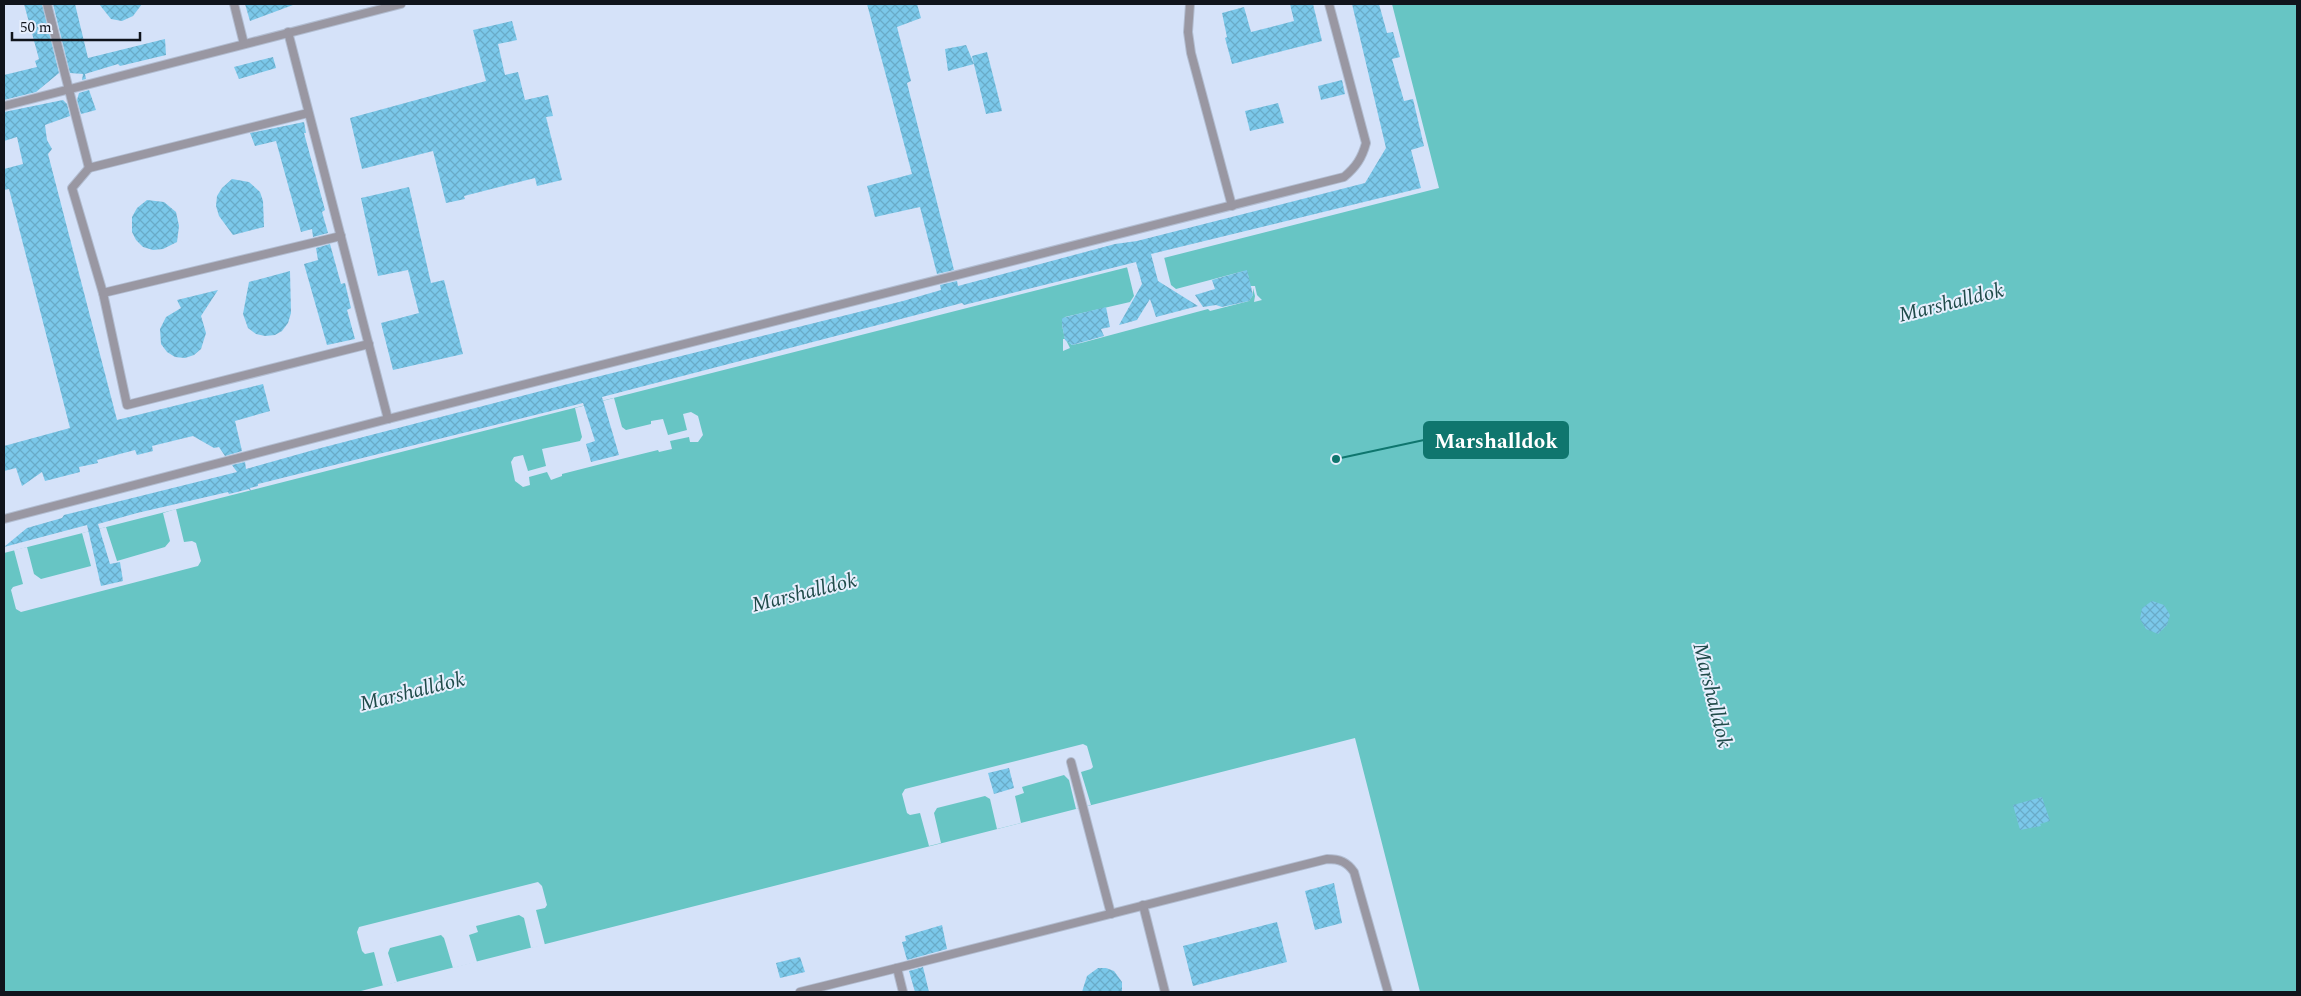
<svg xmlns="http://www.w3.org/2000/svg" width="2301" height="996" font-family="Spectral,serif">
	<style>
		.water { fill: #67c5c4 }
		.pier { fill: #d5e2f9 }
		.building { fill: url(#building-cross-hatch) }
		.lines { fill: none; stroke-linecap: round; stroke-linejoin: round }
		.service-casing { stroke: #b2bdd1; stroke-width: 10 }
		.service { stroke: #9997a2; stroke-width: 8 }
		.labels { text-anchor: middle; stroke-width: 4; stroke-linejoin: round; paint-order: stroke }
		.water-label { font-size: 21px; font-style: italic; fill: #204b4a; stroke: #e7effd }
		.leader { fill: none; stroke: #0f766e; stroke-width: 2 }
		.callout-dot { fill: #0f766e; stroke: #e7effd; stroke-width: 2 }
		.callout { fill: #0f766e; stroke: #0f766e; stroke-width: 2 }
		.callout-label { font-size: 21px; text-anchor: middle; font-weight: bold; fill: #fff }
	</style>
	<defs>
		<pattern id="building-cross-hatch" width="8" height="8" patternUnits="userSpaceOnUse" patternTransform="scale(1.25)"><rect width="8" height="8" fill="#7bc8ea"/><path d="M0 0l8 8M0 8l8-8" fill="none" stroke="#69abc8"/></pattern>
	</defs>
	<rect width="100%" height="100%" fill="#d5e2f9"/>
	<!-- water -->
	<polygon class="water" points="1392,4 2297,4 2297,992 1420,992 1355,738 357,992 4,992 4,553 1439,188"/>
	<!-- pier -->
	<g class="pier">
		<polygon points="1164,257 1171,285 1176,289 1244,271 1248,275 1250,286 1255,286 1257,295 1262,300 1254,302 1255,296 1253,288 1253,295 1249,301 1210,311 1208,309 1081,343 1072,345 1066,340 1070,348 1063,351 1063,339 1065,339 1062,325 1065,317 1130,302 1134,296 1127,267"/>
		<polygon points="614,398 622,427 626,430 651,424 651,421 663,419 668,435 687,430 683,414 691,412 698,416 703,435 698,442 690,442 689,437 670,441 672,449 659,452 658,450 605,463 562,474 562,476 551,480 547,472 529,477 530,485 523,487 515,481 511,462 514,457 523,455 528,471 546,466 542,449 580,441 582,437 575,408"/>
		<polygon points="176,509 184,542 192,541 196,543 201,561 198,566 21,612 16,609 11,590 13,587 23,584 14,550 27,547 34,574 41,579 91,566 82,533 106,527 117,561 165,547 170,541 163,513"/>
		<polygon points="1083,744 1087,746 1093,767 1091,769 1081,772 1091,805 1076,809 1069,780 1064,775 1022,787 1024,793 1015,796 1021,823 997,829 990,799 985,796 937,808 934,813 941,843 929,846 920,813 910,815 907,813 902,794 905,789"/>
		<polygon points="538,882 542,886 547,905 545,908 536,910 545,945 531,948 524,918 519,915 476,926 478,932 469,935 477,962 453,968 444,938 441,935 390,948 388,953 397,982 383,986 374,952 365,954 362,951 357,932 359,927"/>
	</g>
	<!-- building -->
	<g class="building">
		<polygon points="24,4 42,4 59,73 36,92 4,100 4,75 37,67 35,61 39,59"/>
		<polygon points="53,4 75,4 88,58 165,39 166,55 120,66 118,64 85,74 86,79 82,80 83,74 70,73"/>
		<polygon points="99,4 142,4 133,16 122,21 111,19"/>
		<polygon points="245,4 293,4 293,5 250,21"/>
		<polygon points="867,4 917,4 921,18 897,27 911,81 907,83 954,270 937,274 920,207 875,217 867,186 912,174"/>
		<polygon points="1290,4 1313,4 1322,41 1232,64 1225,38 1227,37 1222,13 1244,7 1251,32 1294,21"/>
		<polygon points="1352,4 1379,4 1387,33 1393,32 1400,57 1392,59 1404,101 1413,99 1424,146 1411,150 1421,188 1151,254 1158,281 1198,306 1156,317 1150,299 1137,320 1119,325 1142,284 1136,262 964,305 962,303 602,397 619,455 591,462 586,444 595,441 583,403 258,484 258,486 250,488 251,492 249,489 229,494 228,492 137,513 98,524 110,564 120,562 123,581 101,586 87,525 4,547 27,528 62,518 64,515 237,472 232,465 245,462 246,469 317,449 564,385 903,301 941,290 940,285 957,281 958,286 1115,244 1137,241 1365,183 1386,148"/>
		<polygon points="512,21 517,40 498,44 505,75 518,72 525,100 548,95 553,116 546,117 562,180 537,186 535,178 464,196 465,199 446,203 433,151 362,169 350,118 486,81 473,30"/>
		<polygon points="966,45 974,64 948,71 945,49"/>
		<polygon points="987,52 1002,111 986,114 972,56"/>
		<polygon points="273,57 276,68 239,79 234,67"/>
		<polygon points="1342,80 1345,94 1321,100 1318,86"/>
		<polygon points="89,90 96,110 81,114 77,100 79,93"/>
		<polygon points="63,100 67,104 70,116 45,125 47,140 52,149 48,154 117,420 263,384 270,411 235,421 242,451 225,456 219,447 214,448 193,436 152,446 153,451 137,455 135,450 97,460 98,463 79,467 80,472 45,481 42,472 22,486 16,468 4,471 4,446 70,428 9,189 4,190 4,169 23,164 17,137 4,141 4,112"/>
		<polygon points="1278,103 1284,123 1250,131 1245,111"/>
		<polygon points="304,122 306,133 304,133 325,210 322,212 328,233 313,237 312,229 301,232 276,141 255,146 250,133"/>
		<polygon points="232,179 249,182 260,192 263,201 264,227 233,235 219,216 216,206 217,196 222,188"/>
		<polygon points="409,187 431,283 444,280 463,354 393,370 381,323 419,313 408,270 378,276 361,198"/>
		<polygon points="147,200 164,202 176,212 179,226 177,242 163,249 153,250 143,247 136,240 132,232 132,217 137,208"/>
		<polygon points="330,244 341,284 345,283 351,308 347,310 355,339 327,345 304,264 318,260 316,248"/>
		<polygon points="1247,270 1253,295 1249,301 1222,307 1216,305 1203,307 1195,295 1215,289 1212,280"/>
		<polygon points="290,271 291,313 288,323 282,331 275,335 265,336 256,334 248,328 243,314 249,282"/>
		<polygon points="218,290 201,316 206,333 201,349 194,355 185,358 175,357 167,352 161,344 160,329 166,317 181,308 177,300"/>
		<polygon points="1106,307 1110,327 1101,329 1104,336 1072,345 1065,340 1062,325 1062,318"/>
		<polygon points="2152,601 2164,605 2170,615 2167,625 2158,634 2146,629 2140,619 2142,608"/>
		<polygon points="1009,768 1014,788 994,794 988,773"/>
		<polygon points="2042,797 2050,821 2040,824 2041,826 2020,830 2013,805"/>
		<polygon points="1334,883 1342,923 1315,930 1305,891"/>
		<polygon points="1277,922 1287,962 1193,986 1183,946"/>
		<polygon points="942,925 947,949 907,960 902,942 906,941 905,936"/>
		<polygon points="800,957 805,972 780,978 776,963"/>
		<polygon points="923,967 929,992 915,992 909,971"/>
		<polygon points="1098,968 1106,968 1114,971 1122,982 1122,992 1082,992 1087,976"/>
	</g>
	<g class="lines">
		<defs>
			<g id="service">
				<polyline points="47,4 89,168"/>
				<polyline points="234,4 244,44"/>
				<polyline points="1190,4 1188,32 1191,53 1232,206"/>
				<polyline points="288,32 388,419"/>
				<polyline points="4,106 401,4"/>
				<polyline points="308,113 89,168 72,188 103,293 127,405 369,344"/>
				<polyline points="103,293 341,236"/>
				<path d="M 4,519 L 388,419 L 1344,177 C 1356,167 1362,158 1366,143 L 1329,4"/>
				<polyline points="1071,762 1111,914"/>
				<polyline points="1143,905 1165,992"/>
				<path d="M 897,968 L 1327,859 C 1340,859 1347,862 1354,872 L 1388,992"/>
				<polyline points="800,992 897,968 903,992"/>
			</g>
		</defs>
		<!-- service casing -->
		<use href="#service" class="service-casing"/>
		<!-- service -->
		<use href="#service" class="service"/>
	</g>
	<g class="labels">
		<!-- water labels -->
		<g class="water-label">
			<text transform="translate(1951 302) rotate(-14)" y="7">Marshalldok</text>
			<text transform="translate(804 592) rotate(-14)" y="7">Marshalldok</text>
			<text transform="translate(412 691) rotate(-14)" y="7">Marshalldok</text>
			<text transform="translate(1713 695) rotate(76)" y="7">Marshalldok</text>
		</g>
	</g>
	<!-- callouts -->
	<path class="leader" d="M1336 459L1424 440"/>
	<circle class="callout-dot" cx="1336" cy="459" r="5"/>
	<rect class="callout" x="1424" y="422" width="144" height="36" rx="5"/>
	<g class="callout-label">
		<text x="1496" y="448">Marshalldok</text>
	</g>
	<!-- border -->
	<rect width="2301" height="996" fill="none" stroke="#10141c" stroke-width="10"/>
	<!-- scale -->
	<path d="M12 32v8h128v-8" fill="none" stroke="#10141c" stroke-width="2.5"/>
	<text x="20" y="32" font-size="15" fill="#10141c" stroke="#e7effd" stroke-width="4" paint-order="stroke">50 m</text>
</svg>
